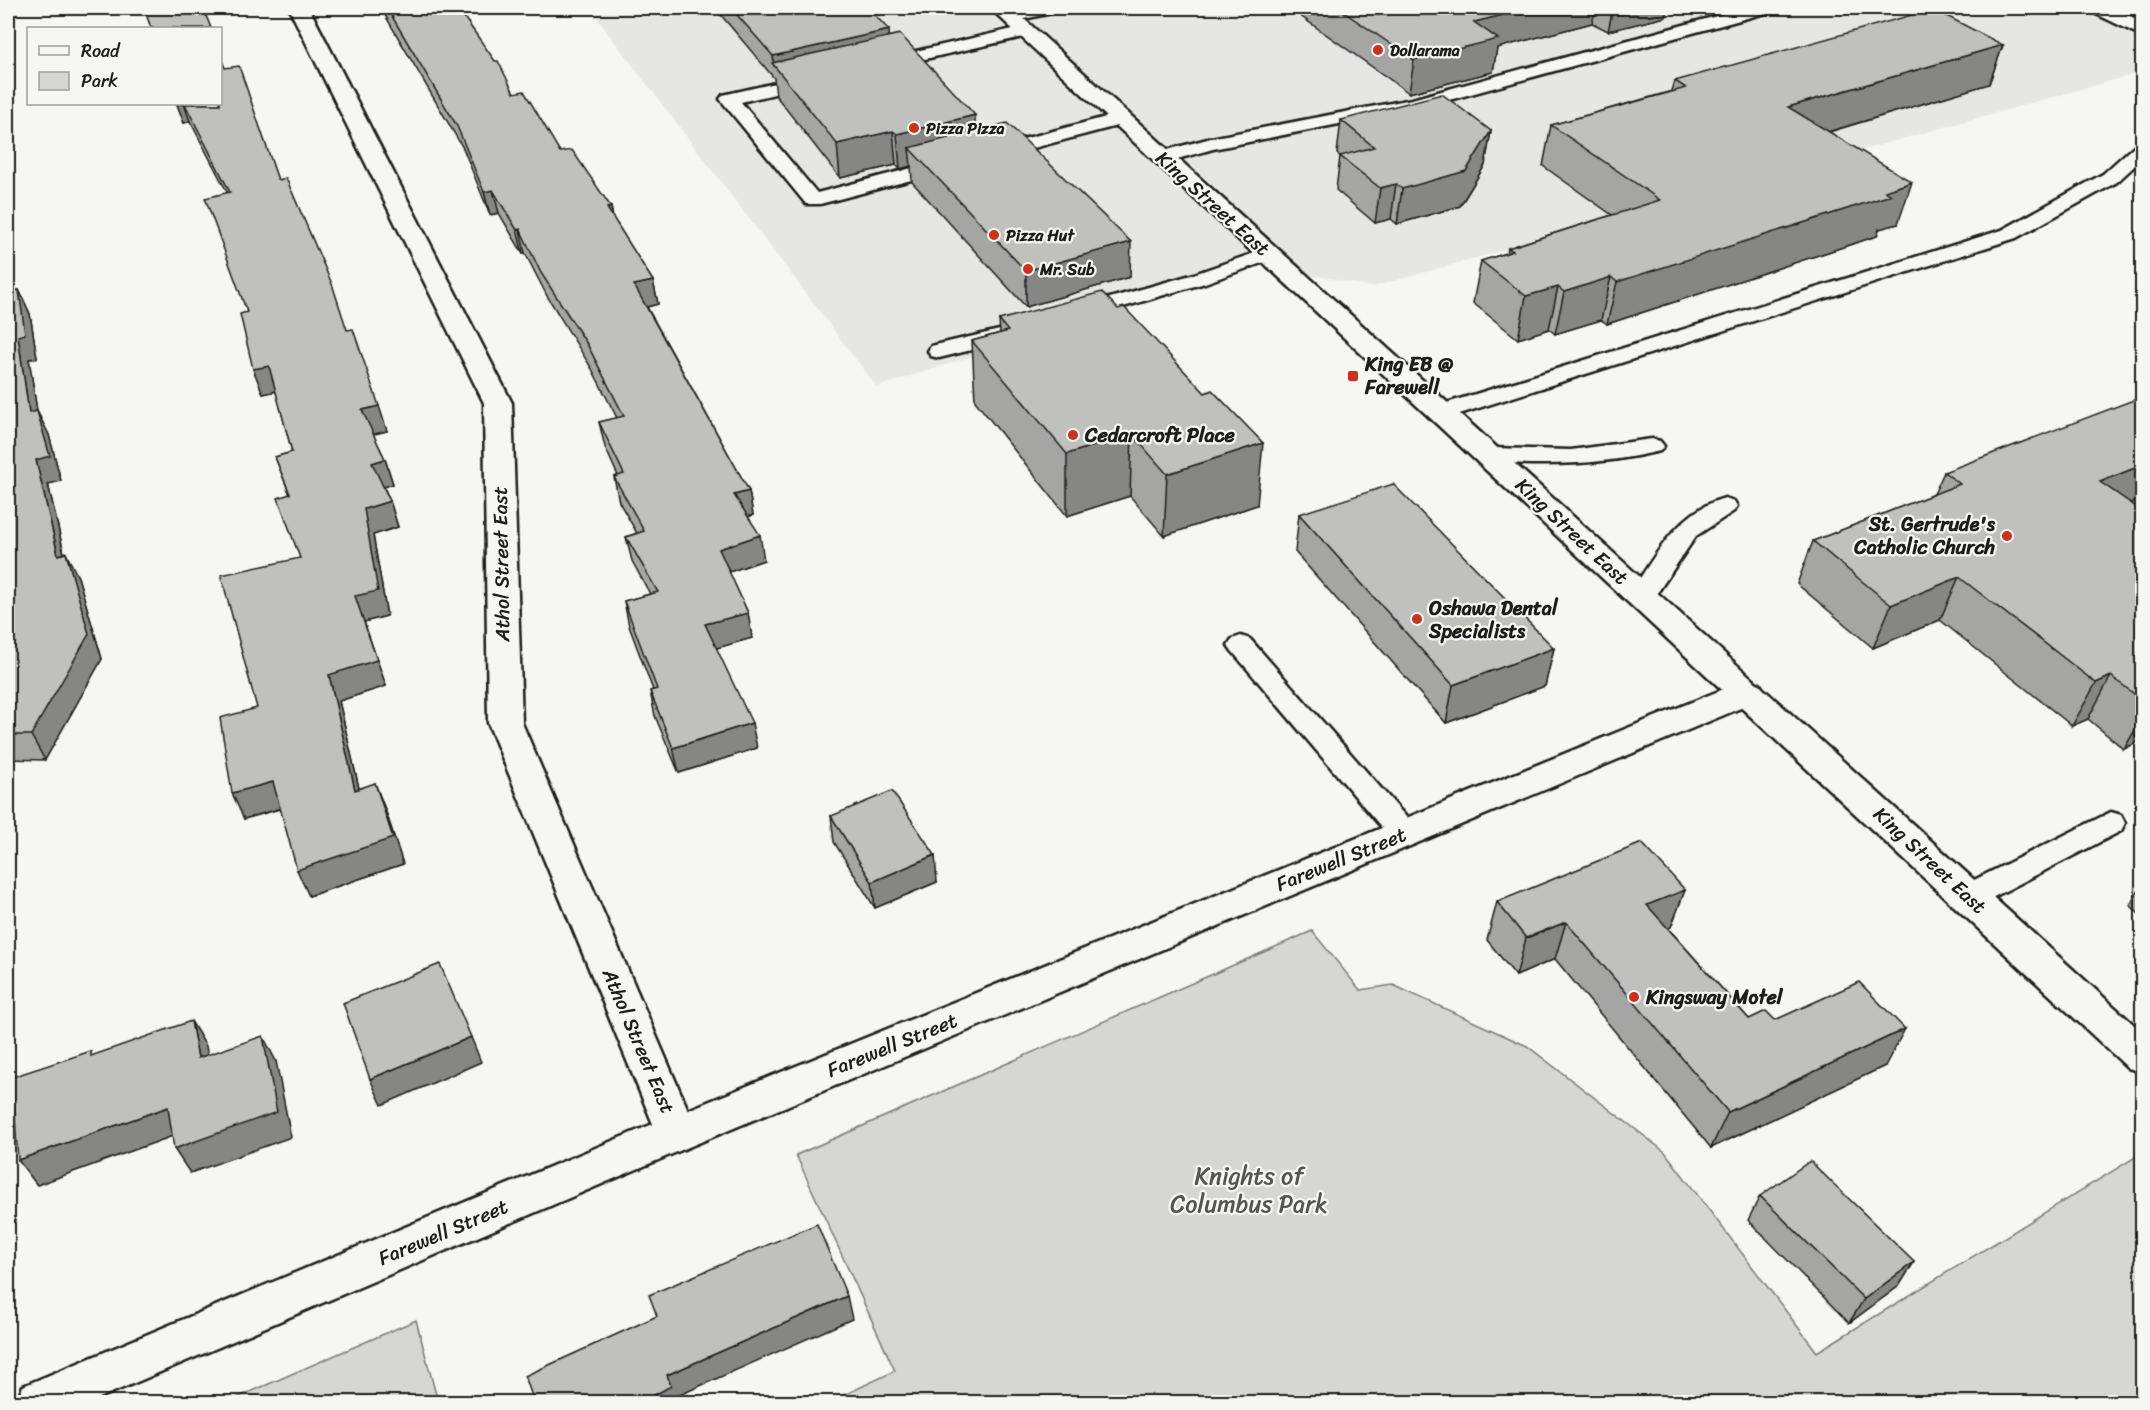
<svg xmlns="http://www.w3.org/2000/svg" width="2150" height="1410" font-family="Sriracha,sans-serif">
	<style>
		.built { fill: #e6e6e2 }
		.green { fill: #d6d6d2; stroke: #797977; stroke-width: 1.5 }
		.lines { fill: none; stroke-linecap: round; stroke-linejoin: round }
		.service-casing { stroke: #1c1c1c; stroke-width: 5 }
		.minor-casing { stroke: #1c1c1c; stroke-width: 5 }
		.primary-casing { stroke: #1c1c1c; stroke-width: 5 }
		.service { fill: #f6f6f2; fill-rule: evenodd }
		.minor { fill: #f6f6f2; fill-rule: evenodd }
		.primary { fill: #f6f6f2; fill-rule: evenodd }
		.wall { fill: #a5a5a3; stroke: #1c1c1c; stroke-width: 1.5 }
		.shaded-wall { fill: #868684; stroke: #1c1c1c; stroke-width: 1.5 }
		.building { fill: #c0c0bd; stroke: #1c1c1c; stroke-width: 1.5 }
		.poi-dot { fill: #c8321e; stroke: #f6f6f2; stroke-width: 2 }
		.labels { text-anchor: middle; stroke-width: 4.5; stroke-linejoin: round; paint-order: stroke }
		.far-poi-label { font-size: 16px; font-weight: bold; fill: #1c1c1c; stroke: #f6f6f2; text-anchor: start }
		.street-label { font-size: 20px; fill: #1c1c1c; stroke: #f6f6f2 }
		.poi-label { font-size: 20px; font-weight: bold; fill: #1c1c1c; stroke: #f6f6f2; text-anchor: start }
		.near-park-label { font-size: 24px; fill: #545453; stroke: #f6f6f2 }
	</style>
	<rect width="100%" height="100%" fill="#f6f6f2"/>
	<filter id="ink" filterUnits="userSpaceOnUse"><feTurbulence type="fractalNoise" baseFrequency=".0167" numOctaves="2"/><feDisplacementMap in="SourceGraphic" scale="12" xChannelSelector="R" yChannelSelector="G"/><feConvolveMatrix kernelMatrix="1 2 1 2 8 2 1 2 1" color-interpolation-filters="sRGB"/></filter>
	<g filter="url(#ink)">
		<!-- built -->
		<polygon class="built" points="589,8 2078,8 2142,40 2142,72 1372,287 1258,264 877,387"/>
		<!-- green -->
		<g class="green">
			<polygon points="1312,931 1360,990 1393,985 1527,1046 1665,1152 1817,1352 2142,1153 2142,1402 829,1402 895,1371 796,1155"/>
			<polygon points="416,1320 438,1402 227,1402"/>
		</g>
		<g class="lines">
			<defs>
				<g id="service">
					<polygon points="1030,8 1058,8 1056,12 1010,22 1002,17 1004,13"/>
					<polygon points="1746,8 1771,8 1769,12 1420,108 1213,149 1163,163 1153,157 1156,153 1211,138 1412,99"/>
					<polygon points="1026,26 1035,31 1032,35 885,68 876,63 885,58"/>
					<polygon points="810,75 819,80 816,84 741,102 817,193 946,159 956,165 953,169 820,204 806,204 720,99 723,95"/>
					<polygon points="1121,113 1130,119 1128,123 992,159 983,153 985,149"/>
					<polygon points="2142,143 2142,159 2117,182 2016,238 1450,417 1434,417 1431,412 1434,407 2002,230 2103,174 2135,145"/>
					<polygon points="1269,248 1276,250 1279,254 1276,258 1205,283 1079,320 1071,319 1068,314 1071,309 1191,275"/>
					<polygon points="1008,328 1016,329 1019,334 1016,339 939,358 931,356 928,351 931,346"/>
					<path d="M 1652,439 L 1660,441 L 1664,446 L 1660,451 C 1603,465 1547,466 1489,462 L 1481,460 L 1477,455 L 1481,450 L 1489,448 L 1571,450 Z"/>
					<path d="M 1725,498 L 1734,501 L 1737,506 L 1734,511 L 1696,536 L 1651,602 L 1642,604 L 1633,602 L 1629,596 C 1653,558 1679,510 1725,498 Z"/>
					<polygon points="1241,636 1250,639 1414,826 1418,834 1414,842 1404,845 1394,842 1232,651 1228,645 1232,639"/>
					<polygon points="2111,812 2121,815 2125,823 2121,831 1980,904 1969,908 1958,904 1954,896 1958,888"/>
				</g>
				<polygon id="minor" points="289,8 309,8 512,403 522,723 688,1110 1736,684 1748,680 1760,684 1764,692 1760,700 691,1146 90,1402 17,1402 23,1386 653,1124 488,723 484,403"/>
				<g id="primary">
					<polygon points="990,8 1012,8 2142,1032 2142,1072 2128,1068"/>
					<polygon points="2089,8 2114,8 2142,22 2142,36 2092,12"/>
				</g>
			</defs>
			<!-- service casing -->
			<use href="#service" class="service-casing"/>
			<!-- minor casing -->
			<use href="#minor" class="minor-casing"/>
			<!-- primary casing -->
			<use href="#primary" class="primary-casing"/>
			<!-- service -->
			<use href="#service" class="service"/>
			<!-- minor -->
			<use href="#minor" class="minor"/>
			<!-- primary -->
			<use href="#primary" class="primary"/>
		</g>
		<!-- wall -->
		<g class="wall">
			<polygon points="382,8 459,8 466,20 514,93 560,152 611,207 613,218 653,281 658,304 647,307 749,491 753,515 748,517 764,560 729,572 748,613 752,638 716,648 757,748 679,773 655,716 650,691 653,690 629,626 624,601 650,594 632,561 626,537 637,533 619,502 614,477 618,476 605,447 599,422 617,418 592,369 547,296 525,253 523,254 499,213 490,215 463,148 386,17"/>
			<polygon points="715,8 868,8 889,36 975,131 1130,277 1026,307 912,182 911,166 900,169 896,165 840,178 776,96 774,78"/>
			<polygon points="1289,8 1668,8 1666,17 1608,31 1592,23 1497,48 1493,72 1409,93"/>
			<polygon points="2003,45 1989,84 1829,132 1898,224 1879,229 1877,236 1607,324 1601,320 1555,334 1549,329 1518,339 1473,303 1481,261 1507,253 1508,248 1612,215 1543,166 1551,125 1672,91 1675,81"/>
			<polygon points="225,68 278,180 347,330 387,431 373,434 385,459 393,484 384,487 390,501 398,527 373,535 387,616 364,622 386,686 339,701 359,788 385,809 403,864 309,896 280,809 244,819 257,708 300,558 290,495 275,457 292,452 276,391 263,394 247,312 227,192 190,121 184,123 177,104 220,104"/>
			<polygon points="1341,120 1491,131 1485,165 1460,206 1397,224 1391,219 1375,223 1336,190 1340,156 1337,154"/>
			<polygon points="8,258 10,263 15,291 19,290 30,314 37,358 29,359 37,411 49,435 61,481 48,484 64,553 78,577 102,659 45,760 8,759"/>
			<polygon points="999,320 1257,505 1164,536 1130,496 1067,516 975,401 972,341 1000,333"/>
			<polygon points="1944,472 2131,503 2142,511 2142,740 2124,749 2088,719 2072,726 1940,620 1873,648 1797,584 1813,541 1934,494"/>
			<polygon points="1299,514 1554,648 1545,686 1446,723 1295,552"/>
			<polygon points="831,816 937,882 875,908 834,842"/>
			<polygon points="2142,885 2142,917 2130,905"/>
			<polygon points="1685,890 1671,927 1668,928 1749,1019 1775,1020 1885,1066 1711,1148 1555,959 1516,976 1487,940 1497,902"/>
			<polygon points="1760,1196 1914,1262 1899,1286 1849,1323 1748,1220"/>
		</g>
		<!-- shaded-wall -->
		<g class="shaded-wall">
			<polygon points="1531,8 1596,8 1592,23 1497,48 1493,72 1409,93 1414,60 1474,22"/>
			<polygon points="1613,8 1668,8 1666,17 1608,31"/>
			<polygon points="889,30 890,55 774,66 773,56"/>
			<polygon points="2003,45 1989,84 1777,147 1788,107"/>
			<polygon points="177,104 184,104 190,121 184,123"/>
			<polygon points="975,115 976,149 909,148 911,166 900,169 897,134"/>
			<polygon points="893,131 896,165 840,178 837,144"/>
			<polygon points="1491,131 1485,165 1460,206 1397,224 1402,189"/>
			<polygon points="8,145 12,174 8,175"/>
			<polygon points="1912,182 1898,224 1879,229 1877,236 1607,324 1617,282"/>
			<polygon points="1396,184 1391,219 1375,223 1380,188"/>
			<polygon points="493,190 499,213 490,215 484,192"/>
			<polygon points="611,207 615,230 607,208"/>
			<polygon points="520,229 525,253 523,254 517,230"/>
			<polygon points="1131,242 1130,277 1026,307 1026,271"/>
			<polygon points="8,258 10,263 20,316 9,292 8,285"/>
			<polygon points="1611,277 1601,320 1555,334 1564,292"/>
			<polygon points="653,281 658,304 639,309 634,285"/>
			<polygon points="1558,287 1549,329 1518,339 1526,296"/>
			<polygon points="19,290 30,314 37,358 29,359 41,437 29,413 18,336"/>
			<polygon points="269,366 278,391 263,394 253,369"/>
			<polygon points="379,406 387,431 370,435 362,410"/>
			<polygon points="37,411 49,435 61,481 48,484 70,580 58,555 36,460"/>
			<polygon points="1132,434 1130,496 1067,516 1067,454"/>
			<polygon points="1263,443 1257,505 1164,536 1167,474"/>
			<polygon points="385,459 393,484 381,488 372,463"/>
			<polygon points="2142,465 2142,499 2079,524 2100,482"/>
			<polygon points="749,491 753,515 738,520 734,495"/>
			<polygon points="390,501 398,527 373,535 387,616 364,622 386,686 339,701 365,815 355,790 329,675 364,509"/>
			<polygon points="760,535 764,560 723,574 719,549"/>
			<polygon points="66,553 78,577 102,659 45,760 31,735"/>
			<polygon points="1959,577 1940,620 1873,648 1891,605"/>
			<polygon points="748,613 752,638 710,650 705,624"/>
			<polygon points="1554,648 1545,686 1446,723 1453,685"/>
			<polygon points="2111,676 2088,719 2072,726 2096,683"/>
			<polygon points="2142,718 2142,740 2124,749"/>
			<polygon points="752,723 757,748 679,773 673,748"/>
			<polygon points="273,782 285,807 244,819 232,793"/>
			<polygon points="375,783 385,809 403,864 309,896 297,870"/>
			<polygon points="935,855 937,882 875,908 872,882"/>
			<polygon points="1685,890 1671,927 1634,943 1647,905"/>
			<polygon points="1566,922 1555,959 1516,976 1526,938"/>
			<polygon points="191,1021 206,1046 212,1083 198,1058"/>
			<polygon points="1905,1029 1885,1066 1711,1148 1728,1112"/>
			<polygon points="263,1036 276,1061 291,1137 190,1173 174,1149"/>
			<polygon points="471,1037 481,1062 382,1105 370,1079"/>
			<polygon points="168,1107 184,1132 37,1185 18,1160"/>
			<polygon points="1914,1262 1899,1286 1849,1323 1864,1299"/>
			<polygon points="847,1296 852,1319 675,1397 677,1402 650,1402 649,1398 667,1375"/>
		</g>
		<!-- building -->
		<g class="building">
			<polygon points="144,8 203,8 211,28 151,28"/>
			<polygon points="387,8 459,8 466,20 495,61 498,61 514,93 524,91 560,152 572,150 611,207 607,208 653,281 634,285 749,491 734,495 760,535 719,549 748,613 705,624 752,723 673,748 650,691 657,689 624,601 658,592 626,537 644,531 614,477 624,474 599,422 624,416 587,344 541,273 520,229 517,230 493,190 484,192 457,126"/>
			<polygon points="731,8 868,8 889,30 773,56"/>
			<polygon points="1338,8 1531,8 1474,22 1498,39 1414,60"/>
			<polygon points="1933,9 2003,45 1788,107 1912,182 1885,191 1891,195 1617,282 1611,277 1564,292 1558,287 1526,296 1481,261 1513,251 1508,248 1660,200 1551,125 1686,88 1675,81"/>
			<polygon points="900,34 975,115 897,134 893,131 837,144 772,63"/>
			<polygon points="220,55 225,68 239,66 278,180 286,178 332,284 347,330 353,329 379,406 362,410 385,459 372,463 390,501 364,509 378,591 355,596 377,660 329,675 355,790 375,783 393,838 297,870 273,782 232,793 220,718 257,708 221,575 300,558 278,498 290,494 275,457 292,452 269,366 253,369 240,314 247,312 205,198 230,192 185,104 220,104"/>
			<polygon points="1442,94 1491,131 1466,171 1402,189 1396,184 1380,188 1340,156 1374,147 1341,120"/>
			<polygon points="1007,123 1131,242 1026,271 909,148"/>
			<polygon points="8,285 9,292 19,290 25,334 18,336 29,413 37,411 50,456 36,460 58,555 66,553 89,634 31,735 8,735"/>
			<polygon points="1102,292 1118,309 1124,307 1205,393 1212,390 1263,443 1167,474 1132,434 1067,454 972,341 1008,331 999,320"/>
			<polygon points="2136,399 2142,403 2142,465 2100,482 2142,511 2142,700 2111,676 2096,683 1959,577 1891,605 1813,541 1960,484 1944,472"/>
			<polygon points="1393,484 1554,648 1453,685 1299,514"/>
			<polygon points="892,791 935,855 872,882 831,816"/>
			<polygon points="1642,843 1685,890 1647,905 1749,1019 1766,1011 1775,1020 1859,982 1905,1029 1728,1112 1566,922 1526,938 1497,902"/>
			<polygon points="440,964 471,1037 370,1079 343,1003"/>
			<polygon points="191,1021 198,1058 263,1036 277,1112 174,1149 168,1107 18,1160 12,1077 91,1051 91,1056"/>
			<polygon points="1810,1161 1914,1262 1864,1299 1760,1196"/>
			<polygon points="817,1224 847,1296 667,1375 671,1386 649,1398 650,1402 534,1402 525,1376 657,1316 649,1295"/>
		</g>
	</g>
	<!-- markers -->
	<g class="poi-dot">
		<circle cx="1378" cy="50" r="6"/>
		<circle cx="914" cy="128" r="6"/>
		<circle cx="994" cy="235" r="6"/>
		<circle cx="1028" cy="269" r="6"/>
		<rect x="1347" y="370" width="12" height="12" rx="3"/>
		<circle cx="1073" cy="435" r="6"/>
		<circle cx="2007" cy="536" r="6"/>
		<circle cx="1417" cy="619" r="6"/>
		<circle cx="1634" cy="997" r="6"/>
	</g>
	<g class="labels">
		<!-- far-poi labels -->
		<g class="far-poi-label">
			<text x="1390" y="56">Dollarama</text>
			<text x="926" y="134">Pizza Pizza</text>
			<text x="1006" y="241">Pizza Hut</text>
			<text x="1040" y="275">Mr. Sub</text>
		</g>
		<!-- street labels -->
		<g class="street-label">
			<text transform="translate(1213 203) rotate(42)" y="7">King Street East</text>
			<text transform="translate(1572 531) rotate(43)" y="7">King Street East</text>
			<text transform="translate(501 564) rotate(-91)" y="7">Athol Street East</text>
			<text transform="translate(1341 859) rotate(-22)" y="7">Farewell Street</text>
			<text transform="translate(1930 860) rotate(43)" y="7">King Street East</text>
			<text transform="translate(639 1041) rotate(67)" y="7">Athol Street East</text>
			<text transform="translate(892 1045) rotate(-22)" y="7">Farewell Street</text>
			<text transform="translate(443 1232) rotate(-23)" y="7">Farewell Street</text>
		</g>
		<!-- poi labels -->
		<g class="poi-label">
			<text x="1365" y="371">King EB @<tspan x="1365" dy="23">Farewell</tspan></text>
			<text x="1085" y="442">Cedarcroft Place</text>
			<text x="1995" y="531" text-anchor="end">St. Gertrude's<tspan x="1995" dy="23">Catholic Church</tspan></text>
			<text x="1429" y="615">Oshawa Dental<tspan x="1429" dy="23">Specialists</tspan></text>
			<text x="1646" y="1004">Kingsway Motel</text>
		</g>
		<!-- near-park labels -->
		<g class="near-park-label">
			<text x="1249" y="1184">Knights of<tspan x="1249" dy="28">Columbus Park</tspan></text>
		</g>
	</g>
	<!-- margin -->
	<rect width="2150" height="1410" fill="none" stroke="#f6f6f2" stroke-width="30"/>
	<rect x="15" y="15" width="2120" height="1380" fill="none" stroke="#1c1c1c" stroke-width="2" filter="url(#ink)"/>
	<!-- legend -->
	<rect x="27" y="27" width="195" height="78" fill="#f6f6f2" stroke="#9f9f9c" stroke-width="1.5"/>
	<rect x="39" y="46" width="30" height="9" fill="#f6f6f2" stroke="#9f9f9c" stroke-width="1.5"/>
	<text x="81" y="57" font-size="18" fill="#1c1c1c">Road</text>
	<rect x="39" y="72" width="30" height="18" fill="#d6d6d2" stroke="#9f9f9c" stroke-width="1.5"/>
	<text x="81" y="87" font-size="18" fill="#1c1c1c">Park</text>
</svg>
